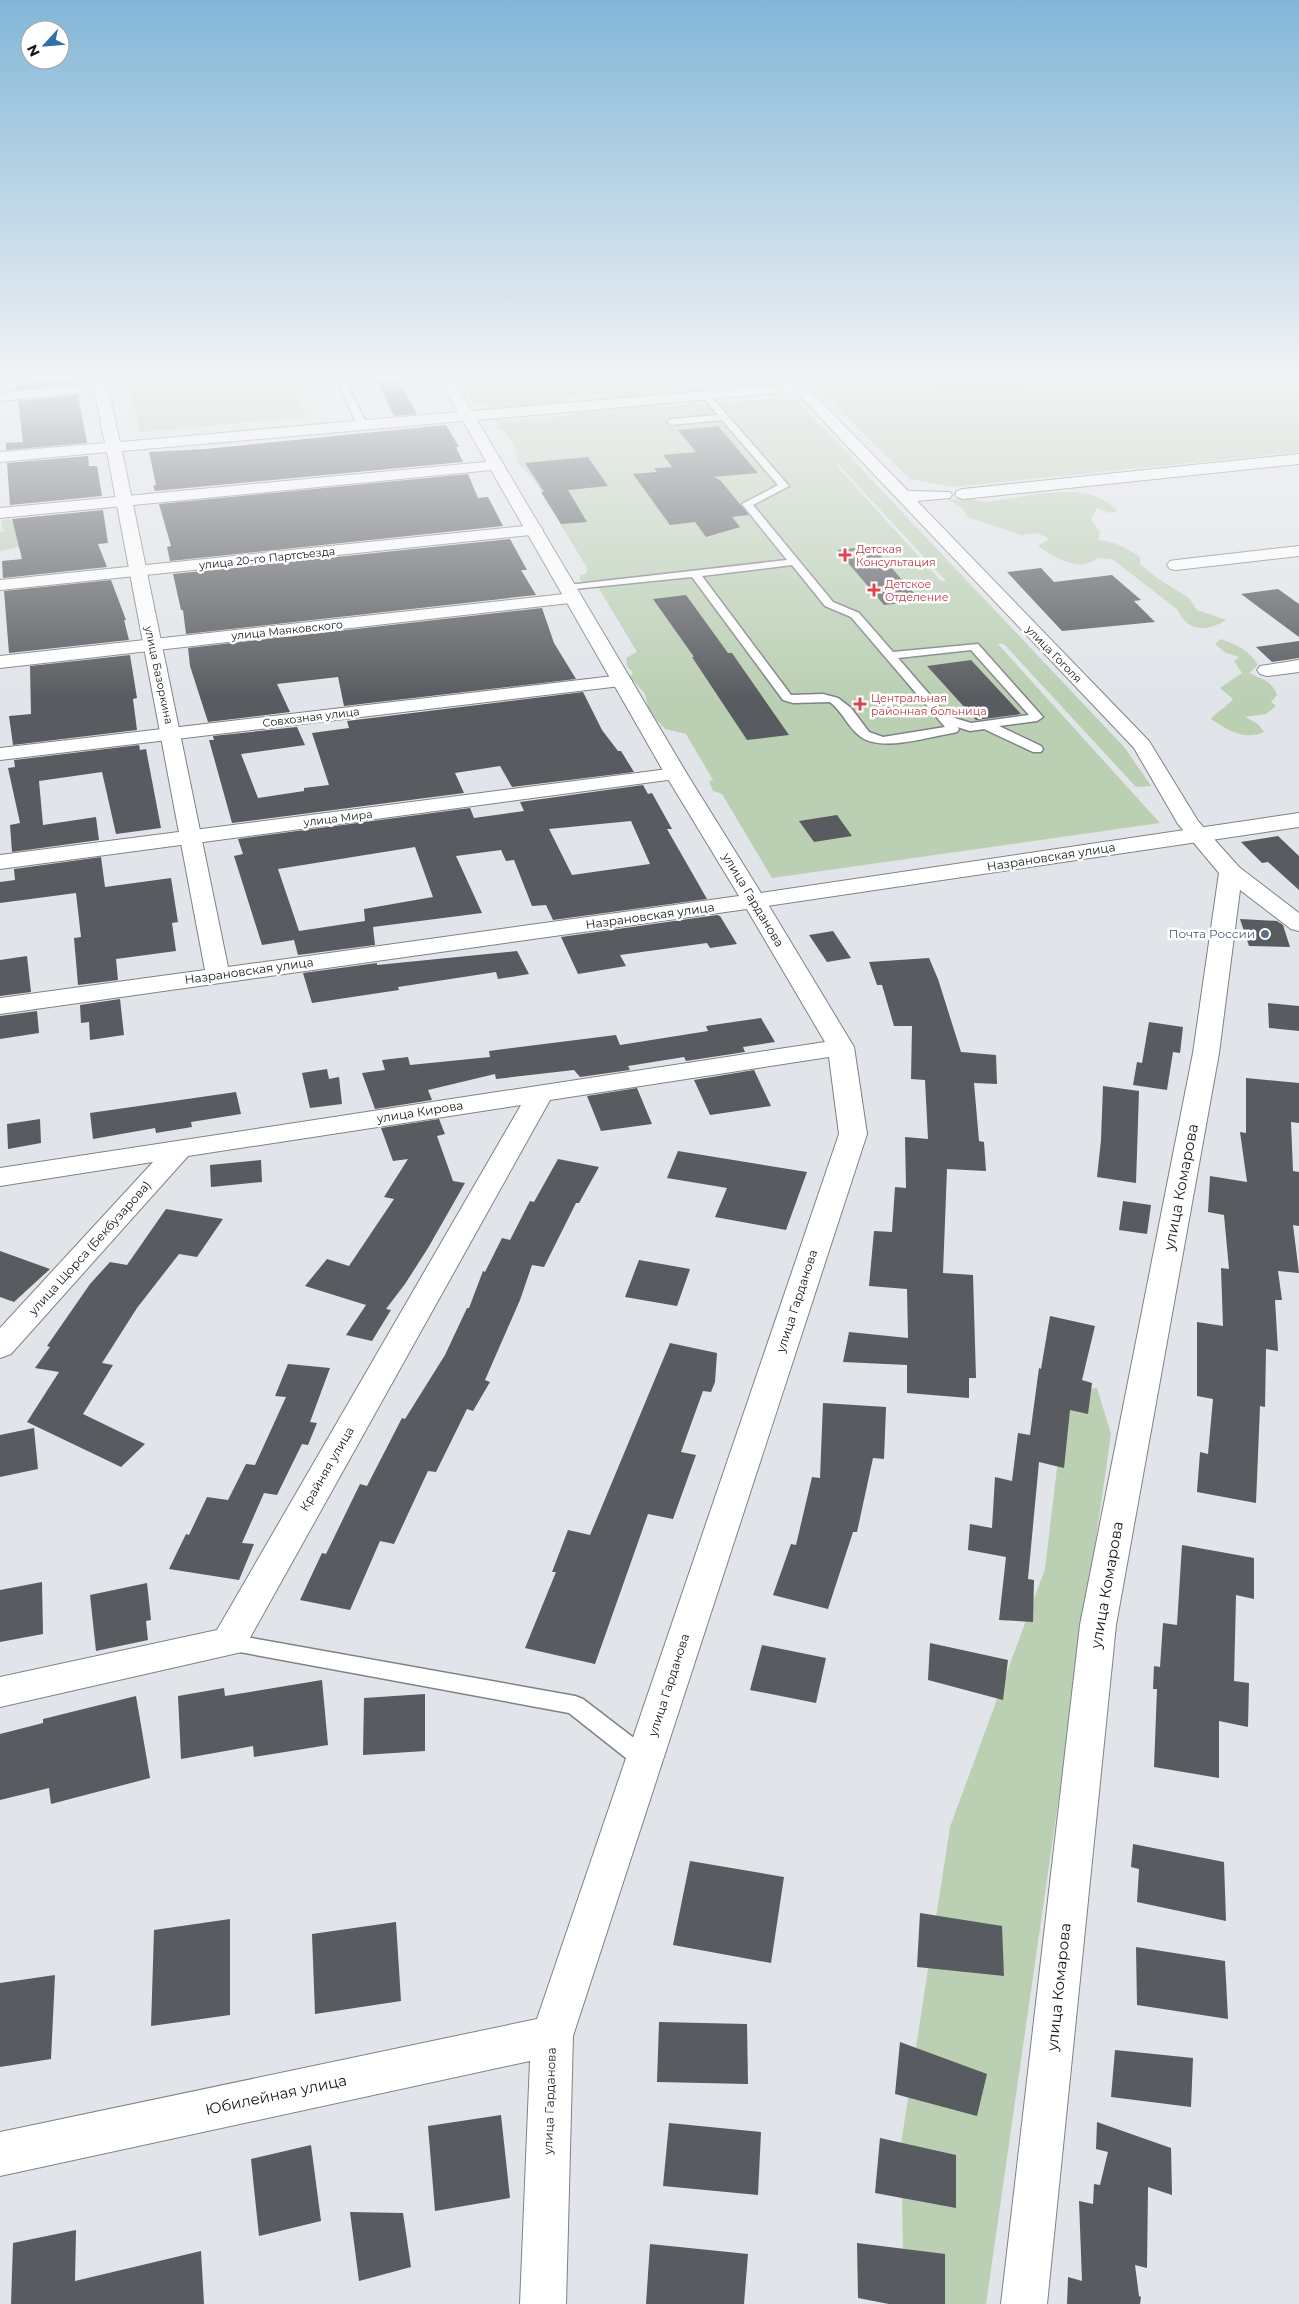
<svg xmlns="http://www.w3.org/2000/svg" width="1299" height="2304" font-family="Montserrat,sans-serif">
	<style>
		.green { fill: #bbcfb3; fill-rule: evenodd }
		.water { fill: #8ab9bf; stroke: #67888d }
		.building { fill: #585b5f; fill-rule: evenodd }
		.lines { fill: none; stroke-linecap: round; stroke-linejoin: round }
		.lane-casing { stroke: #7e8286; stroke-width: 3 }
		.street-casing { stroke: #7e8286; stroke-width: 2 }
		.secondary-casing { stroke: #7e8286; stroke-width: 2 }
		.lane { fill: #fff; fill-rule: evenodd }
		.street { fill: #fff; fill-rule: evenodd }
		.secondary { fill: #fff; fill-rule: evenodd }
		.health-dot { fill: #e0444e; stroke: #fff; stroke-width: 2 }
		.service-dot { fill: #5c6f8a; stroke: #fff; stroke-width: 2 }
		.labels { text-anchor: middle; stroke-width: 5; stroke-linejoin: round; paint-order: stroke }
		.far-health-label { font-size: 11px; fill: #be3a42; stroke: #fff; text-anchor: start }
		.far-street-label { font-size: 11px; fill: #151718; stroke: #fff }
		.street-label { font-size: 12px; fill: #151718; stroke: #fff }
		.service-label { font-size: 12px; fill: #4e5e75; stroke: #fff; text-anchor: end }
		.near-street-label { font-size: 15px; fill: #151718; stroke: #fff }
	</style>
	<rect width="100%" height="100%" fill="#e1e5e9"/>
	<!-- green -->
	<g class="green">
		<polygon points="127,376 289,376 306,417 140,432"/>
		<polygon points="455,376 794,376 792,379 770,387 617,400 610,395 614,392 547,398 567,399 570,401 566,404 515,409 473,405 468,395 475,391 471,387 474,385 469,381"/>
		<polygon points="806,376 1299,376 1299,452 952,487 910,479"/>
		<path d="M 774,398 L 777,401 L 797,400 L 830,436 L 841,443 L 839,445 L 852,457 L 852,459 L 1125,748 L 1151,786 L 1136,787 L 1004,644 L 998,644 L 1160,823 L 772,878 L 722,794 L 713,791 L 709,781 L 713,780 L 686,734 L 665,729 L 649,711 L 645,694 L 630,677 L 633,672 L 628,668 L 626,658 L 637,652 L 598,587 L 592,588 L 580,580 L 580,575 L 586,574 L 587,568 L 534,480 L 517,463 L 519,458 L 514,454 L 517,452 L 505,431 L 497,428 L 496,426 L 500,423 L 494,421 L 497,418 L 510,421 L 569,416 L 565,409 L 656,401 L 661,407 L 676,407 L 687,403 L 702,405 ZM 836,465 L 839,465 L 946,581 L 941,581 Z"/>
		<path d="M 1043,493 C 1077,493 1090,487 1118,511 L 1109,513 L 1097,508 L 1091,519 L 1100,532 L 1098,540 C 1116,542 1125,547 1140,557 L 1140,564 L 1157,578 L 1189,598 L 1197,610 L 1226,620 C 1207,632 1187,632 1178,610 L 1112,559 L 1098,558 C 1079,573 1055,558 1038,546 L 1049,539 L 1038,533 L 1021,535 L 968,517 L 963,509 L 949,500 L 967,498 L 986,502 Z"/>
		<polygon points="9,519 25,531 20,547 0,551 0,532 5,530 1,527 2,520"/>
		<path d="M 1221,639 C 1237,645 1249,650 1258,665 L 1249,673 C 1262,679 1272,681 1277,695 L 1271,702 L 1276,706 L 1266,714 L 1245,717 L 1258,724 L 1264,732 C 1245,741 1227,730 1211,719 C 1217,711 1226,708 1233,699 L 1220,688 L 1242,673 L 1234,661 L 1239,657 L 1226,653 L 1215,644 Z"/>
		<polygon points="1097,1388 1111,1434 986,2304 904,2304 901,2144 950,1827 1045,1569 1066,1392"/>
	</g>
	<!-- water -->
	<polygon class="water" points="904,376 1135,376 983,388 946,387"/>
	<!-- building -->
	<g class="building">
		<polygon points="374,376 396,376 417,414 394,416"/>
		<polygon points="75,377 77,384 17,390 16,385"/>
		<polygon points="78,395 87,443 6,450 6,443 23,442 18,401"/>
		<polygon points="446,425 459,447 456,447 463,462 155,491 153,486 156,485 149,452 205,449"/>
		<polygon points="718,426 758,473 714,477 720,480 749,515 732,517 740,527 706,537 695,522 670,525 633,474 657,472 654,468 672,467 663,455 696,452 678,430"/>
		<polygon points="88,456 89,466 97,466 102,496 10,505 7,463"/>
		<polygon points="588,457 608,486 568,490 587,522 561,524 541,492 544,492 525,463"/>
		<polygon points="468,474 478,498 488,497 503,526 170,561 167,547 171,546 159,504"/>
		<polygon points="103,510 108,543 98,544 107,567 3,578 2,561 22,559 12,519"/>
		<polygon points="510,539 527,570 521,570 536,595 186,634 183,610 181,610 173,574"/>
		<polygon points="872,546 921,601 884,605 837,550"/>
		<polygon points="1041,568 1054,582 1112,575 1141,600 1134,601 1155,622 1062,631 1007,572"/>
		<polygon points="111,580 126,620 124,620 129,640 9,653 4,591"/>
		<polygon points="1278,589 1299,604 1299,637 1241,594"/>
		<polygon points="686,595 728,653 732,653 789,735 747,740 692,657 694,657 653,599"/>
		<polygon points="542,608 554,643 576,679 344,706 338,677 277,684 290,712 208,722 190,666 188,648"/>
		<polygon points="1299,641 1299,658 1272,662 1256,647"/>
		<polygon points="130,655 137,698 133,699 137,730 13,745 9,716 31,714 30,666"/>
		<polygon points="971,660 1021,714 976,720 927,666"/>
		<polygon points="583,692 602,730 618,751 621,751 634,772 512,787 500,766 455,773 464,793 232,823 209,740 214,740 213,736 297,727 305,745 241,754 258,798 304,791 304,788 329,785 312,733 349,728 347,721"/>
		<polygon points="139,745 140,750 146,749 161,828 116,834 102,772 39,781 43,825 96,817 99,840 12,852 10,825 20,823 8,768 15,767 14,760"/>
		<path d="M 643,785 L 648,794 L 652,793 L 672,829 L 667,829 L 707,899 L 553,920 L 546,905 L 532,906 L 514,860 L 506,861 L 501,850 L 456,856 L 482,913 L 373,927 L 375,945 L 298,955 L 294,940 L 262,945 L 234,856 L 243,854 L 238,839 L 470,808 L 474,818 L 524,811 L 520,802 ZM 631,821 L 650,864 L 572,875 L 549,829 ZM 415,847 L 433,897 L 364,909 L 365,921 L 299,931 L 278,869 Z"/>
		<polygon points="837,815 852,836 814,842 799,821"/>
		<polygon points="1278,836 1299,856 1299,890 1268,862 1262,863 1241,842"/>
		<polygon points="101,857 105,887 171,878 178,922 172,923 176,951 116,959 118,980 78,985 74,938 81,937 76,893 0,903 0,882 15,880 14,869"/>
		<polygon points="717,915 720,916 737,944 710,948 707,943 620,955 626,966 578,974 561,937"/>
		<polygon points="1240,919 1277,921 1283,925 1290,947 1249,946"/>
		<polygon points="833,931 851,958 827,962 809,935"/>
		<polygon points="517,951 529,974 498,979 496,972 398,987 399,990 312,1003 303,973 377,963 377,965"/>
		<polygon points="27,956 31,992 0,996 0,960"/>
		<polygon points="929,958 938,979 961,1052 996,1055 997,1084 974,1083 979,1141 984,1142 986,1171 947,1169 943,1273 973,1275 976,1378 969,1378 969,1398 907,1393 907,1365 843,1362 849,1332 908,1338 907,1289 869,1286 874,1231 892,1232 895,1187 906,1188 905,1137 928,1139 925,1080 911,1079 912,1026 894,1026 882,985 877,985 869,962"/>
		<polygon points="120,999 124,1035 90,1040 89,1022 81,1023 80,1005"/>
		<polygon points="1268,1003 1299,1006 1299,1031 1269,1028"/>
		<polygon points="37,1011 39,1033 0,1039 0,1016"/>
		<polygon points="761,1018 775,1042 743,1047 745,1052 686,1061 684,1057 628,1066 630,1070 580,1077 574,1070 496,1079 495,1074 428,1090 432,1100 375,1109 362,1073 385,1070 382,1060 408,1057 410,1065 490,1057 489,1051 616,1035 620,1045 708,1031 706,1026"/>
		<polygon points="1149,1022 1183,1027 1180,1053 1173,1052 1167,1090 1133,1085 1137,1062 1142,1063"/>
		<polygon points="327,1069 329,1079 339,1077 342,1104 310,1108 302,1073"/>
		<polygon points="754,1070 771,1106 710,1115 694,1080"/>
		<polygon points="1246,1078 1299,1083 1299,1123 1291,1122 1293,1171 1299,1172 1299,1226 1293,1225 1299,1273 1278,1271 1282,1300 1275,1300 1278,1351 1266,1349 1265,1407 1260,1406 1256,1503 1197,1492 1200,1452 1208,1454 1213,1399 1197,1396 1197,1322 1223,1326 1221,1268 1229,1269 1224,1215 1208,1212 1210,1176 1247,1182 1240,1132 1246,1133"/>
		<polygon points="1103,1086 1139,1091 1136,1183 1097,1177 1101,1140"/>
		<polygon points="637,1088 652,1124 601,1131 587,1096"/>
		<polygon points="236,1092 241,1114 191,1122 192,1127 156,1133 155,1128 93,1139 90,1113"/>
		<polygon points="40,1119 41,1143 8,1149 7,1124"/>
		<polygon points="439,1119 445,1134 437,1136 453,1181 465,1183 428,1248 405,1284 386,1309 391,1310 372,1341 346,1335 366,1305 305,1286 327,1259 349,1266 394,1199 384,1197 408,1159 393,1161 381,1128"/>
		<polygon points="678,1151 807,1172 786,1230 715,1217 727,1188 667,1178"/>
		<polygon points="558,1159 599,1167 579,1203 576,1203 544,1267 532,1265 520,1300 485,1380 490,1382 473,1411 467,1409 436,1472 428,1471 394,1544 380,1541 350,1610 300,1600 322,1553 326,1554 360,1484 367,1486 402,1418 405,1419 445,1355 467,1308 469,1308 483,1271 485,1272 502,1238 510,1240 530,1201 534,1202"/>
		<polygon points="261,1160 262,1182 211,1187 210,1165"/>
		<polygon points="1123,1201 1151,1205 1147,1234 1119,1230"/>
		<polygon points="166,1209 223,1219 197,1257 179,1254 137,1308 102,1363 113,1365 83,1414 145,1444 121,1467 27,1422 59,1372 35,1368 50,1347 47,1346 90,1284 110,1262 127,1265"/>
		<polygon points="0,1251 50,1269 14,1302 0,1297"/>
		<polygon points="639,1260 690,1269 677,1306 625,1297"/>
		<polygon points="1050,1316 1095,1326 1082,1380 1092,1383 1088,1414 1070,1410 1064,1468 1039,1462 1028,1579 1034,1580 1033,1622 999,1620 1006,1557 968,1550 970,1524 992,1528 995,1477 1012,1481 1018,1433 1030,1435 1039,1368 1041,1369"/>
		<polygon points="670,1343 717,1353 715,1382 711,1392 703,1391 681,1452 696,1455 673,1519 648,1514 595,1664 525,1648 556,1572 552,1572 568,1530 590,1535"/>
		<polygon points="288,1364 330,1368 310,1422 317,1423 308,1445 302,1444 277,1495 264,1493 242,1543 254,1544 239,1580 169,1569 186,1534 189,1535 207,1497 228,1500 246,1464 255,1465 286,1397 275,1396"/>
		<polygon points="823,1403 886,1407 884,1459 873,1458 857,1532 853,1532 828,1609 773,1595 791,1544 796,1545 812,1477 820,1478"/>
		<polygon points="34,1428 38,1469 0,1477 0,1435"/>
		<polygon points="1182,1545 1254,1558 1254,1599 1236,1595 1234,1681 1249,1683 1248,1727 1219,1721 1219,1778 1154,1767 1157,1689 1153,1689 1154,1666 1160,1667 1163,1623 1177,1625"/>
		<polygon points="42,1582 43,1634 0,1642 0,1590"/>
		<polygon points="147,1583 151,1620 146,1621 148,1640 96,1651 90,1595"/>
		<polygon points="930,1643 1008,1660 1003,1700 928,1680"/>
		<polygon points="762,1645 826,1658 816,1703 750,1690"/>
		<polygon points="322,1680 328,1745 254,1757 253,1746 181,1759 178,1696 224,1688 225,1696"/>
		<polygon points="425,1694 425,1751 363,1755 364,1698"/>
		<polygon points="136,1696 150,1778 51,1804 49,1788 0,1800 0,1734 43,1723 43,1719"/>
		<polygon points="1133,1844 1224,1862 1226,1921 1137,1902 1139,1869 1131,1867"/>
		<polygon points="690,1861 784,1877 771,1963 673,1945"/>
		<polygon points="920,1913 1002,1926 1004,1976 917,1967"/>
		<polygon points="230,1919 230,2015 151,2026 154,1930"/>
		<polygon points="396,1922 401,2001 315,2014 312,1934"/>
		<polygon points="1136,1947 1225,1961 1228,2019 1137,2005"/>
		<polygon points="55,1975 51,2059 0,2067 0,1983"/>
		<polygon points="659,2022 747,2024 748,2084 657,2082"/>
		<polygon points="900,2042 987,2074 977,2116 895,2094"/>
		<polygon points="1115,2050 1193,2058 1191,2107 1111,2097"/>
		<polygon points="501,2115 510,2198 435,2211 428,2126"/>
		<polygon points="1097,2122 1171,2148 1172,2195 1148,2187 1147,2268 1135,2265 1139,2296 1141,2297 1140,2304 1067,2304 1068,2277 1082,2281 1079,2201 1093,2204 1094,2184 1100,2185 1108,2152 1096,2149"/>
		<polygon points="669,2123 761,2132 758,2195 663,2186"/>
		<polygon points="880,2138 956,2155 956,2208 875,2193"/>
		<polygon points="311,2145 321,2221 259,2236 251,2159"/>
		<polygon points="350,2212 403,2213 411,2267 359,2281"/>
		<polygon points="76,2230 75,2281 201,2251 204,2304 11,2304 13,2243"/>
		<polygon points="857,2243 945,2254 945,2304 889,2304 858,2298"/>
		<polygon points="650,2244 748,2254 744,2304 646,2304"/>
	</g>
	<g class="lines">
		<defs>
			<g id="lane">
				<polygon points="335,376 343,376 367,424 365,426 357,424"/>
				<path d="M 702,393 L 708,393 L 789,486 L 753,505 L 833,602 L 859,613 L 893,652 L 978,644 L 1043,717 L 1037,721 L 999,726 L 1041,746 L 1043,749 L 1041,752 L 1033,752 L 984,729 L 970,731 L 957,727 L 959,729 L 957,732 L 953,733 C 928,737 882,752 861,737 C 848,728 843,712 830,702 L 793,703 L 783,700 L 692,577 L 564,590 L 564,586 L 568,585 L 787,560 L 742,504 L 778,485 L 722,420 L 671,425 L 667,422 L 671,419 L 718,415 L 702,397 ZM 792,565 L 825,606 L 851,617 L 945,727 L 883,737 L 869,732 L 851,708 L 838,698 L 823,694 L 791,695 L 702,576 ZM 971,650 L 1029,715 L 971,723 L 948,716 L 898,658 Z"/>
				<polygon points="229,1634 575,1696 583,1699 652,1752 655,1759 652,1766 644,1768 636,1766 569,1713 229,1650 222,1648 218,1642 222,1636"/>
			</g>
			<g id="street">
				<polygon points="799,383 804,384 908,491 950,492 952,495 950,498 917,501 1149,741 1198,821 1239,867 1299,913 1299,931 1291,929 1240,890 1219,1053 1116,1625 1047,2304 1001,2304 1080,1625 1193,1053 1219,873 1178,824 1134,748 794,390 792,387 794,384"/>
				<polygon points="100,384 107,388 105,391 0,401 0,393"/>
				<polygon points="1299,454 1299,464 963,499 957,497 955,494 957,491 963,489"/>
				<polygon points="496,461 502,463 504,466 502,469 0,518 0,508"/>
				<polygon points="534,525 540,526 543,530 540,534 0,590 0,580"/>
				<polygon points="1299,546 1299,556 1176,570 1170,569 1167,565 1170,561 1176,560"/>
				<polygon points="573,593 579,594 582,598 579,602 0,668 0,656"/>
				<polygon points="1299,660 1299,672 1267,676 1260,674 1257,670 1260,666"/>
				<polygon points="622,675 629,677 632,681 629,685 0,760 0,748"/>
				<polygon points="676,768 683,770 687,774 683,778 0,869 0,855"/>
				<polygon points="754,894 762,896 766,901 854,1047 867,1134 573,2036 566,2304 520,2304 530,2061 0,2176 0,2132 537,2019 839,1134 829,1057 550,1100 242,1652 0,1707 0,1677 217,1630 521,1105 188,1156 11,1354 0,1358 0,1328 153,1162 0,1186 0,1168 825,1042 742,901 746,896"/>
			</g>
			<path id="secondary" d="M 91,376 L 105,376 L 120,442 L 458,412 L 437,376 L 451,376 L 472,411 L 799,383 L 804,384 L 806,387 L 804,390 L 799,391 L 477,420 L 687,774 L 761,893 L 1299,813 L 1299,827 L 754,908 L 0,1014 L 0,998 L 205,970 L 107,452 L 0,462 L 0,452 L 105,443 ZM 463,421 L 665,774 L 739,896 L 228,967 L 122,451 Z"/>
		</defs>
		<!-- lane casing -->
		<use href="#lane" class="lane-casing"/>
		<!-- street casing -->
		<use href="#street" class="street-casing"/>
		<!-- secondary casing -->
		<use href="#secondary" class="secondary-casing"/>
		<!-- lane -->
		<use href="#lane" class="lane"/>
		<!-- street -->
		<use href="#street" class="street"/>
		<!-- secondary -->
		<use href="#secondary" class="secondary"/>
	</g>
	<!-- sky -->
	<linearGradient id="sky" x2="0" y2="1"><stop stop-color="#82b6d8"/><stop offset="0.54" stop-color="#f2f3f5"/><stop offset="1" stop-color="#f2f3f5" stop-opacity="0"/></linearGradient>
	<rect width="1299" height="698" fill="url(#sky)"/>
	<!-- markers -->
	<g class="health-dot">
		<path d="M842.5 547.5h5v5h5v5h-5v5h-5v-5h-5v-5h5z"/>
		<path d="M871.5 582.5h5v5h5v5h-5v5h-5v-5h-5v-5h5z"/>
		<path d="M857.5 696.5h5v5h5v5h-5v5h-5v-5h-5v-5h5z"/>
	</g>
	<circle class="service-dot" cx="1265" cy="934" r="5"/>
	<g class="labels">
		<!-- far-health labels -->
		<g class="far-health-label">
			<text x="856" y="553">Детская<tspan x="856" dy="13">Консультация</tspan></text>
			<text x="885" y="588">Детское<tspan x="885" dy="13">Отделение</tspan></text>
			<text x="871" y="702">Центральная<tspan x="871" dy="13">районная больница</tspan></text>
		</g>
		<!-- far-street labels -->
		<g class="far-street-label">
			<text transform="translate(267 558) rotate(-6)" y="4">улица 20-го Партсъезда</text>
			<text transform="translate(287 630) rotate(-6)" y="4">улица Маяковского</text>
			<text transform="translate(1054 654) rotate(46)" y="4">улица Гоголя</text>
			<text transform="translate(159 675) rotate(78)" y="4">улица Базоркина</text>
			<text transform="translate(311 717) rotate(-7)" y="4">Совхозная улица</text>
			<text transform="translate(338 818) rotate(-7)" y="4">улица Мира</text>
		</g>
		<!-- street labels -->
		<g class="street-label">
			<text transform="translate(1051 857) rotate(-9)" y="4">Назрановская улица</text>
			<text transform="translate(753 900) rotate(59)" y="4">улица Гарданова</text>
			<text transform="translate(650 916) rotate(-8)" y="4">Назрановская улица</text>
			<text transform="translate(249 971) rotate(-8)" y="4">Назрановская улица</text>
			<text transform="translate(420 1112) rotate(-9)" y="4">улица Кирова</text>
			<text transform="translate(90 1248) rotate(-48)" y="4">улица Щорса (Бекбузарова)</text>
			<text transform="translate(797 1301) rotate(-72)" y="4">улица Гарданова</text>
			<text transform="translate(327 1469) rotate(-60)" y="4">Крайняя улица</text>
			<text transform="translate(669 1685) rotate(-72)" y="4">улица Гарданова</text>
			<text transform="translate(550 2101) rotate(-88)" y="4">улица Гарданова</text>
		</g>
		<!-- service labels -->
		<g class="service-label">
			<text x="1255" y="938">Почта России</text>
		</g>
		<!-- near-street labels -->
		<g class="near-street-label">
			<text transform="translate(1181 1187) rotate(-79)" y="5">улица Комарова</text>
			<text transform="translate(1107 1585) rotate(-80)" y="5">улица Комарова</text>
			<text transform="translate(1059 1987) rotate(-84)" y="5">улица Комарова</text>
			<text transform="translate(276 2095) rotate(-12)" y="5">Юбилейная улица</text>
		</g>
	</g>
	<!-- north arrow -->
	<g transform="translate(45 45) rotate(244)"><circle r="24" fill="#ffffff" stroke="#a1a2a3"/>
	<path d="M0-4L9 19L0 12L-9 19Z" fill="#3170a7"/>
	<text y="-8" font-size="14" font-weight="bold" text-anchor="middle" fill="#151718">N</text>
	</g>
</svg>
